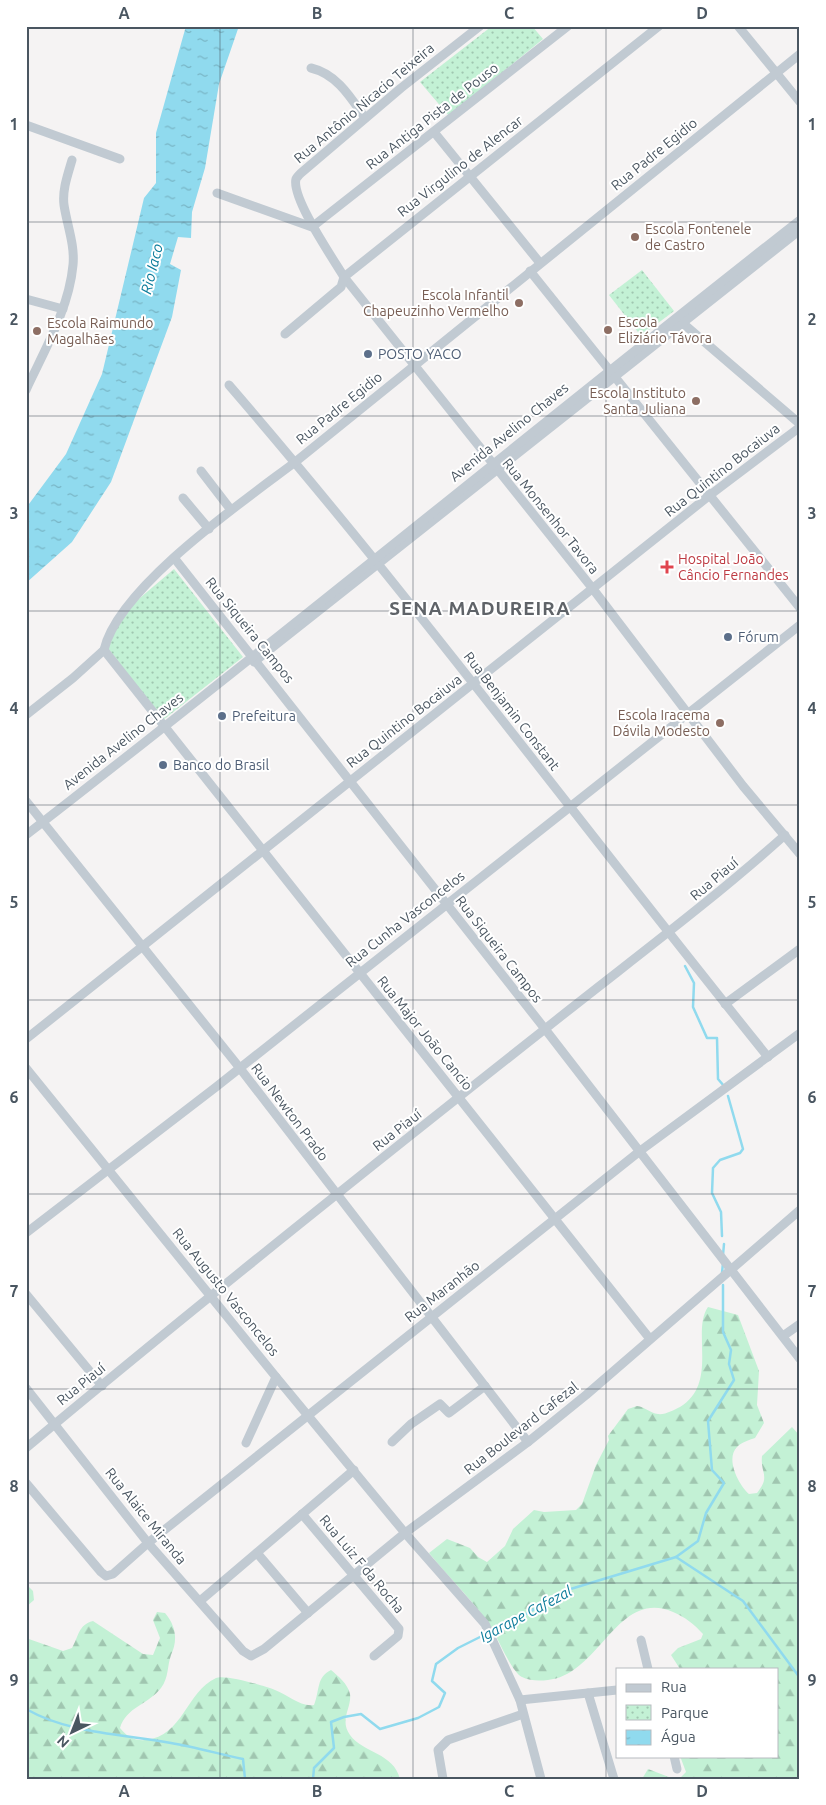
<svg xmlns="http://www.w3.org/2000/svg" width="826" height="1805" font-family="Ubuntu,sans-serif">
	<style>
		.forest { fill: url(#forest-firs) }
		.park { fill: url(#park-dots) }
		.water { fill: url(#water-ripples) }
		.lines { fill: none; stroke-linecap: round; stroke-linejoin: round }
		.stream { stroke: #90daee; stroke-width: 2.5 }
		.minor { stroke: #c1cad2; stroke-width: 9 }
		.grid { fill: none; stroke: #4a5661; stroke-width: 1; stroke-opacity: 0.55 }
		.education-dot { fill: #8d6e63; stroke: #fff; stroke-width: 2 }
		.service-dot { fill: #5c6f8a; stroke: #fff; stroke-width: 2 }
		.health-dot { fill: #e0444e; stroke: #fff; stroke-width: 2 }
		.labels { text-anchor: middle; stroke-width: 4; stroke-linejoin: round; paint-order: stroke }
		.street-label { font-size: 14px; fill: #4a5661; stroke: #fff }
		.education-label { font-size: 14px; fill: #785e54; stroke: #fff; text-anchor: start }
		.service-label { font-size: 14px; fill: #4e5e75; stroke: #fff; text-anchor: start }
		.health-label { font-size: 14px; fill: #be3a42; stroke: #fff; text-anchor: start }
		.water-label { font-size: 15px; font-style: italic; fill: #0c7c9b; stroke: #fff }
		.district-label { font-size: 19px; font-weight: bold; letter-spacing: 1px; fill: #5f6368; stroke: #fff }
		.neatline { fill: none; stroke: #4a5661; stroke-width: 2 }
		.grid-label { font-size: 16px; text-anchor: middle; font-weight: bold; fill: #4a5661 }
	</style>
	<defs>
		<pattern id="forest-firs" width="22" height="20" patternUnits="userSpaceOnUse" patternTransform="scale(1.25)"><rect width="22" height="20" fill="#c3f1d5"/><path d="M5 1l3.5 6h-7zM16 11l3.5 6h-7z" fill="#a0c6b0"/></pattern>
		<pattern id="park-dots" width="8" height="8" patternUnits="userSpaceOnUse" patternTransform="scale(1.25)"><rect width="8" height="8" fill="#c3f1d5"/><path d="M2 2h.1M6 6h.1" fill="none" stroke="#a0c6b0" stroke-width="1.8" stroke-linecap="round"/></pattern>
		<pattern id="water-ripples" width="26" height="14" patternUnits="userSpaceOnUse" patternTransform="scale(1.25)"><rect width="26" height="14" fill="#90daee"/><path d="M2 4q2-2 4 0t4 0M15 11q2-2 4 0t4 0" fill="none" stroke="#78b4c4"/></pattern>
	</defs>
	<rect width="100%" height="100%" fill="#f5f3f3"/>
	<!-- forest -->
	<g class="forest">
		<path d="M 708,1307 L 738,1315 L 759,1371 L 757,1405 L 764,1423 L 755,1438 C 749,1440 742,1442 737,1447 C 725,1459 739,1485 749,1494 L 757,1493 C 771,1476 760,1473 762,1456 L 792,1427 L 800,1436 L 800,1779 L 679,1779 L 686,1772 L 680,1756 L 777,1756 L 777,1669 L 680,1669 L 671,1655 L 678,1648 L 701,1639 L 703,1634 C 694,1624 685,1617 673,1612 C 617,1588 600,1675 548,1680 C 539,1681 530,1681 522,1677 C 511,1671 499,1640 492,1629 C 475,1602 449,1578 429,1553 L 447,1539 L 470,1548 L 478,1557 L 487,1562 L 505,1546 L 513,1529 L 534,1510 L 544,1512 L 576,1510 L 582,1504 L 596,1465 L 609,1440 L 608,1436 L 628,1409 L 637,1406 C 645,1407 650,1413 658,1414 C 665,1415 674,1410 680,1407 C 719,1383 691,1331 708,1307 Z"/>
		<polygon points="26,1584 33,1591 34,1600 26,1607"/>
		<path d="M 157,1612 L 165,1613 C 176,1626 178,1640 171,1655 C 167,1666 169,1677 161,1688 C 149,1704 126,1707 120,1728 C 127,1737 135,1741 146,1740 C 183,1736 186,1692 216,1678 C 225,1674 265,1686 275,1690 C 288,1695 300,1707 314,1705 C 320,1691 316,1677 331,1670 C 338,1676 348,1684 350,1694 C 352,1707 339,1720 350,1735 C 363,1753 394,1753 400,1779 L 26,1779 L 26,1638 L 63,1651 L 72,1648 C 79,1636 78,1625 93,1621 L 143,1654 L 153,1655 L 160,1638 L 153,1620 Z"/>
		<polygon points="648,1769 674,1779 642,1779"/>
	</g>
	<!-- park -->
	<g class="park">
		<polygon points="492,26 532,26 543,39 449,116 420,82"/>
		<polygon points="642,270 674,311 641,336 609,295"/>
		<polygon points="174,569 243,657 163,720 107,647 117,622 134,603"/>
	</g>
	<!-- water -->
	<polygon class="water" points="186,26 239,26 219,84 205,168 192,212 191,238 178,237 170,264 181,270 172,317 111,482 72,542 26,583 26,508 66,454 102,374 144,198 156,183 156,133"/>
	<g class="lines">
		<!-- stream -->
		<g class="stream">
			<polyline points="685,966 694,983 693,1007 707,1038 717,1038 718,1079 724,1086"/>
			<polyline points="722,1236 721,1212 712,1193 713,1168 720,1160 740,1153 743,1149 728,1096"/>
			<polyline points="723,1255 724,1244"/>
			<polyline points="722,1273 723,1263"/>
			<polyline points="676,1557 698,1541 706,1513 724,1483 712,1470 708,1421 734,1380 729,1364 731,1350 723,1332 723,1285"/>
			<polyline points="491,1632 508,1625 564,1591 676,1557 743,1601 800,1678"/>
			<path d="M 26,1709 C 70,1734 123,1734 171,1743 C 195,1747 219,1754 243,1759 L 245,1779"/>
			<polyline points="313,1779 314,1768 334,1748 331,1722 344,1717 361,1714 380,1729 418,1718 439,1707 445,1693 432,1681 436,1664 458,1648 486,1634"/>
		</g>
		<!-- minor -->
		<g class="minor">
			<path d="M 480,26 L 401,88 L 301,173 C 299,175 297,177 296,179 C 291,198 334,260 344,277 L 593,589 L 743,786 L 800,854"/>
			<polyline points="738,26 800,102"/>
			<path d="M 311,68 C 337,74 351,98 365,118"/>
			<polyline points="26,125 120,159"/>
			<polyline points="434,132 540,263"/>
			<polyline points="217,193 312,227 568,26"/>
			<polyline points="530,271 800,608"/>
			<polyline points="26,299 63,309"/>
			<polyline points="679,320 800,424"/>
			<polyline points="285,334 341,287 344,277 659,26"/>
			<path d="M 229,385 C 417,603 588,834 768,1057"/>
			<path d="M 26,390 C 44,351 69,309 73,265 C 75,245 67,225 64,205 C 62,190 68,174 72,160"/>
			<polyline points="201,471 231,510"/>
			<polyline points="183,498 209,529"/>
			<polyline points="175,559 545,1029 800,1359"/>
			<path d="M 104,650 C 118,588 242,502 294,463 L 800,54"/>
			<polyline points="104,650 650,1339"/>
			<polyline points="254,662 800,230"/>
			<polyline points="26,715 73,678 104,650"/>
			<polyline points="26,801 239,1067 528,1442"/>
			<path d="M 26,835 C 287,633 541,423 800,220"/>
			<polyline points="725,1004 800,949"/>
			<polyline points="26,1039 710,495 800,427"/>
			<polyline points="26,1068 276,1377 405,1533 485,1624 520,1700 541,1779"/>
			<polyline points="26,1233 216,1087 800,625"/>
			<polyline points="26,1294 102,1386"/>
			<polyline points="783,1336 800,1324"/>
			<polyline points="26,1388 148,1543 243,1651 251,1656 264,1649 405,1533 528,1442 586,1395 800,1210"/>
			<polyline points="392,1442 411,1424 440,1404 449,1413 485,1386"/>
			<polyline points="246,1443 276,1377"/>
			<path d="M 26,1448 C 197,1305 370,1167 545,1029 C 625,965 708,904 785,835"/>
			<polyline points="26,1483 101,1572 106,1576 113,1574 148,1543 640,1151 800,1033"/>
			<polyline points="302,1514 399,1629 398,1636 374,1656"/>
			<polyline points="257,1553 308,1613"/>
			<polyline points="200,1601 354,1470"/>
			<polyline points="641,1640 648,1669"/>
			<polyline points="588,1693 614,1779"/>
			<polyline points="520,1700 617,1690"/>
			<polyline points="674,1756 677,1769"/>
			<polyline points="443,1779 438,1750 448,1740 523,1714"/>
		</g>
	</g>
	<!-- grid -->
	<path class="grid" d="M 220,26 L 220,1779M 413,26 L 413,1779M 606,26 L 606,1779M 26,222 L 800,222M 26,416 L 800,416M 26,611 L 800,611M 26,805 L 800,805M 26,1000 L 800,1000M 26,1194 L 800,1194M 26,1389 L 800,1389M 26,1583 L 800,1583"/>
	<!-- markers -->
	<g class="education-dot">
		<circle cx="635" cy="237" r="5"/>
		<circle cx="519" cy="303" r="5"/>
		<circle cx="608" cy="330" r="5"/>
		<circle cx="37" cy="331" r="5"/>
		<circle cx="696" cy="401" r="5"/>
		<circle cx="720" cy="723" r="5"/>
	</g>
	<g class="service-dot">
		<circle cx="368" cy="354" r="5"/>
		<circle cx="728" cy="637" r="5"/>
		<circle cx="222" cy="716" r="5"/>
		<circle cx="163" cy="765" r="5"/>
	</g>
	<path class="health-dot" d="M664.5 559.5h5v5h5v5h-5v5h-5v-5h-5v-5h5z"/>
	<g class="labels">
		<!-- street labels -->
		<g class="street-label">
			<text transform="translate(364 103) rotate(-40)" y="5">Rua Antônio Nicacio Teixeira</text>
			<text transform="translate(432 116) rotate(-38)" y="5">Rua Antiga Pista de Pouso</text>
			<text transform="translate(654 154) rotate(-39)" y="5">Rua Padre Egidio</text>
			<text transform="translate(460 166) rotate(-38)" y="5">Rua Virgulino de Alencar</text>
			<text transform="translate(339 408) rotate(-39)" y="5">Rua Padre Egidio</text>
			<text transform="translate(509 432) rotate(-39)" y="5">Avenida Avelino Chaves</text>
			<text transform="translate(722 470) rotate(-38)" y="5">Rua Quintino Bocaiuva</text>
			<text transform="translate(551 516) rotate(51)" y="5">Rua Monsenhor Tavora</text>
			<text transform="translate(250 630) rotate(51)" y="5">Rua Siqueira Campos</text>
			<text transform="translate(512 711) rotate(52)" y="5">Rua Benjamin Constant</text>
			<text transform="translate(404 721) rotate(-38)" y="5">Rua Quintino Bocaiuva</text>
			<text transform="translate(123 741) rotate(-38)" y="5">Avenida Avelino Chaves</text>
			<text transform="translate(714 879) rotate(-40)" y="5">Rua Piauí</text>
			<text transform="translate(405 919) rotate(-38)" y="5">Rua Cunha Vasconcelos</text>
			<text transform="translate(499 949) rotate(52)" y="5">Rua Siqueira Campos</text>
			<text transform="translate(425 1033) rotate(51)" y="5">Rua Major João Cancio</text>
			<text transform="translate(290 1112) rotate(53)" y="5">Rua Newton Prado</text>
			<text transform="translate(397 1130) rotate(-38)" y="5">Rua Piauí</text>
			<text transform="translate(442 1291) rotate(-38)" y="5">Rua Maranhão</text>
			<text transform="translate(226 1292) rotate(51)" y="5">Rua Augusto Vasconcelos</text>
			<text transform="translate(81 1384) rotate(-39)" y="5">Rua Piauí</text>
			<text transform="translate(521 1428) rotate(-38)" y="5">Rua Boulevard Cafezal</text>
			<text transform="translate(146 1516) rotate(51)" y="5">Rua Alaice Miranda</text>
			<text transform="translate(362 1564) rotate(50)" y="5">Rua Luiz F da Rocha</text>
		</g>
		<!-- education labels -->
		<g class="education-label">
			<text x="645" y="234">Escola Fontenele<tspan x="645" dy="16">de Castro</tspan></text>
			<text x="509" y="300" text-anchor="end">Escola Infantil<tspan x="509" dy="16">Chapeuzinho Vermelho</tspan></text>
			<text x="618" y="327">Escola<tspan x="618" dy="16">Eliziário Távora</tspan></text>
			<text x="47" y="328">Escola Raimundo<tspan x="47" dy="16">Magalhães</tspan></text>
			<text x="686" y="398" text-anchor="end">Escola Instituto<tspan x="686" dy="16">Santa Juliana</tspan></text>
			<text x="710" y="720" text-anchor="end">Escola Iracema<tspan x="710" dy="16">Dávila Modesto</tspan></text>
		</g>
		<!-- service labels -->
		<g class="service-label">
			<text x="378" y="359">POSTO YACO</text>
			<text x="738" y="642">Fórum</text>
			<text x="232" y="721">Prefeitura</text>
			<text x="173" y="770">Banco do Brasil</text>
		</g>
		<!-- health labels -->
		<g class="health-label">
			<text x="678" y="564">Hospital João<tspan x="678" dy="16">Câncio Fernandes</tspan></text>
		</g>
		<!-- water labels -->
		<g class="water-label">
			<text transform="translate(152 269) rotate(-76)" y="5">Rio Iaco</text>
			<text transform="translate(526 1614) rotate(-28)" y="5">Igarape Cafezal</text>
		</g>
		<!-- district labels -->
		<g class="district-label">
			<text x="480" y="615">SENA MADUREIRA</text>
		</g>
	</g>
	<!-- border -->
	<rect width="826" height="1805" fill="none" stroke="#ffffff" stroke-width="55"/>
	<!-- legend -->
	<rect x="616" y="1668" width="162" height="90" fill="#ffffff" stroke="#b7bbc0"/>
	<rect x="626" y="1684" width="25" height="8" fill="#c1cad2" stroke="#b7bbc0"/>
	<text x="661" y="1692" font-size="15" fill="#4a5661">Rua</text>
	<rect x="626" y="1705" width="25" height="15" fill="url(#park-dots)" stroke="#b7bbc0"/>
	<text x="661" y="1718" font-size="15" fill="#4a5661">Parque</text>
	<rect x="626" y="1730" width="25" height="15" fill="url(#water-ripples)" stroke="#b7bbc0"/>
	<text x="661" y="1742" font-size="15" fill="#4a5661">Água</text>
	<!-- north arrow -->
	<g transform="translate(72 1732) rotate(223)" stroke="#ffffff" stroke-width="4" paint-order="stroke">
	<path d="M0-4L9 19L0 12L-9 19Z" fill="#4a5661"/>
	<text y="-8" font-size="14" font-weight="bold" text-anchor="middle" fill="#4a5661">N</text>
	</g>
	<rect x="28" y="28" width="770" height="1750" class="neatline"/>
	<g class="grid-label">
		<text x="124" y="19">A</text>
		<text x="317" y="19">B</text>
		<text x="509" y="19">C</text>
		<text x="702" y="19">D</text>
		<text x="14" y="130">1</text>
		<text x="812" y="130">1</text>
		<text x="14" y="325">2</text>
		<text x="812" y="325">2</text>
		<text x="14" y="519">3</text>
		<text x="812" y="519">3</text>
		<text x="14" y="714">4</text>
		<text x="812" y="714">4</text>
		<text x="14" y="908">5</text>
		<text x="812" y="908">5</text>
		<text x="14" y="1103">6</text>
		<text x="812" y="1103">6</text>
		<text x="14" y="1297">7</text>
		<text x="812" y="1297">7</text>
		<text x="14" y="1492">8</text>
		<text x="812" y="1492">8</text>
		<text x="14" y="1686">9</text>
		<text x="812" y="1686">9</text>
		<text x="124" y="1797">A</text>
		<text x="317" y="1797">B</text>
		<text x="509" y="1797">C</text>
		<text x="702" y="1797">D</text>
	</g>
</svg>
